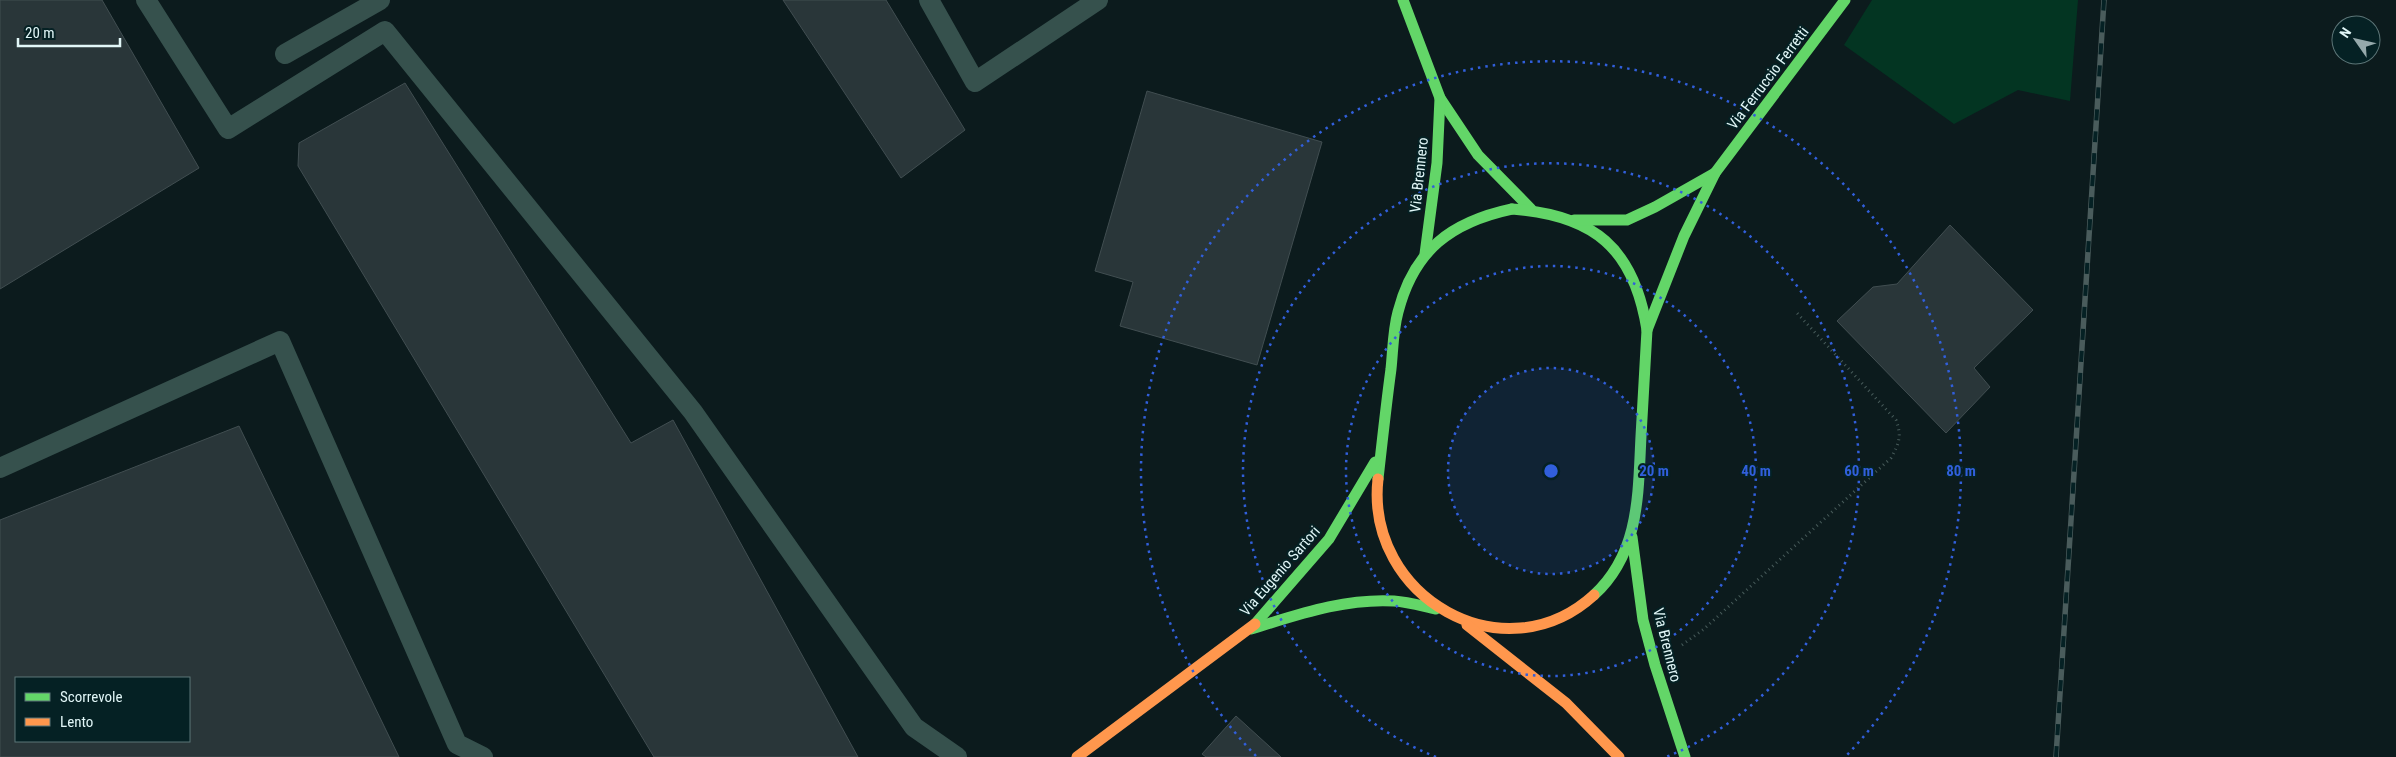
<svg xmlns="http://www.w3.org/2000/svg" width="2396" height="757" font-family="'Roboto Condensed',sans-serif">
	<style>
		.green { fill: #033522 }
		.building { fill: #293639; stroke: #414e51; fill-rule: evenodd }
		.lines { fill: none; stroke-linecap: round; stroke-linejoin: round }
		.path { stroke: #485c5b; stroke-width: 3; stroke-dasharray: 1 4; stroke-linecap: butt }
		.lane { stroke: #36514d; stroke-width: 20 }
		.fast { stroke: #63d668; stroke-width: 11 }
		.slow { stroke: #ff974d; stroke-width: 11 }
		.rail-casing { stroke: #4a5c5c; stroke-width: 5.5 }
		.rail { stroke: #052124; stroke-width: 4; stroke-dasharray: 11; stroke-linecap: butt }
		.ring { fill: none; stroke: #315fdb; stroke-width: 2.5; stroke-dasharray: 2.5 5 }
		.labels { text-anchor: middle; stroke-width: 4; stroke-linejoin: round; paint-order: stroke }
		.street-label { font-size: 15px; fill: #e1f6f7; stroke: #052124 }
		.centre { fill: #315fdb; stroke: #052124; stroke-width: 2.5 }
		.ring-label { font-size: 15px; text-anchor: middle; font-weight: bold; fill: #315fdb; stroke: #052124; stroke-width: 4; stroke-linejoin: round; paint-order: stroke }
	</style>
	<rect width="100%" height="100%" fill="#0c1b1d"/>
	<!-- green -->
	<polygon class="green" points="1872,0 2078,0 2070,101 2018,90 1954,124 1844,45"/>
	<!-- building -->
	<g class="building">
		<polygon points="0,0 102,0 199,168 0,289"/>
		<polygon points="783,0 886,0 965,130 901,178"/>
		<polygon points="405,83 631,443 673,420 858,757 654,757 298,166 299,143"/>
		<polygon points="1147,91 1322,142 1257,365 1120,326 1133,282 1095,271"/>
		<polygon points="1950,225 2033,310 1974,368 1990,387 1946,433 1837,321 1873,287 1897,284"/>
		<path d="M 239,426 L 399,757 L 0,757 L 0,520 ZM 16,678 L 189,678 L 189,741 L 16,741 Z"/>
		<polygon points="1236,716 1281,757 1206,757 1202,754"/>
	</g>
	<g class="lines">
		<!-- path -->
		<path class="path" d="M 1682,645 L 1704,629 L 1891,458 C 1899,444 1902,436 1896,420 L 1797,313"/>
		<!-- lane -->
		<g class="lane">
			<polyline points="146,0 228,129 385,31 693,412 914,727 957,757"/>
			<polyline points="929,0 975,82 1098,0"/>
			<polyline points="285,54 380,0"/>
			<polyline points="0,468 280,341 457,744 483,757"/>
		</g>
		<!-- fast -->
		<g class="fast">
			<polyline points="1403,0 1440,98 1478,155 1531,209"/>
			<path d="M 1512,209 C 1594,215 1634,248 1647,330 C 1645,365 1643,401 1641,436 C 1638,494 1640,553 1594,595"/>
			<polyline points="1574,220 1627,220 1655,207 1715,173"/>
			<polyline points="1425,254 1437,163 1440,98"/>
			<polyline points="1647,330 1684,236 1715,173 1845,0"/>
			<path d="M 1378,479 C 1382,443 1386,406 1391,369 C 1393,350 1393,330 1398,312 C 1414,250 1451,222 1512,209"/>
			<polyline points="1632,537 1643,620 1655,665 1685,757"/>
			<polyline points="1255,624 1329,539 1375,462"/>
			<path d="M 1251,629 C 1297,615 1345,598 1394,601 C 1408,602 1422,606 1436,609"/>
		</g>
		<!-- slow -->
		<g class="slow">
			<path d="M 1378,479 C 1365,597 1504,677 1594,595"/>
			<polyline points="1467,625 1566,703 1619,757"/>
			<polyline points="1077,757 1255,624"/>
		</g>
		<defs>
			<polyline id="rail" points="2056,757 2104,0"/>
		</defs>
		<!-- rail casing -->
		<use href="#rail" class="rail-casing"/>
		<!-- rail -->
		<use href="#rail" class="rail"/>
	</g>
	<!-- distance rings -->
	<circle cx="1551" cy="471" r="103" fill="#315fdb" fill-opacity=".12"/>
	<g class="ring">
		<circle cx="1551" cy="471" r="103"/>
		<circle cx="1551" cy="471" r="205"/>
		<path d="M1436 757A308 308 0 1 1 1666 757"/>
		<path d="M1256 756A410 410 0 1 1 1846 756"/>
	</g>
	<g class="labels">
		<!-- street labels -->
		<g class="street-label">
			<text transform="translate(1768 78) rotate(-53)" y="5">Via Ferruccio Ferretti</text>
			<text transform="translate(1419 175) rotate(-84)" y="5">Via Brennero</text>
			<text transform="translate(1280 571) rotate(-49)" y="5">Via Eugenio Sartori</text>
			<text transform="translate(1667 645) rotate(76)" y="5">Via Brennero</text>
		</g>
	</g>
	<circle cx="1551" cy="471" r="8" class="centre"/>
	<g class="ring-label">
		<text x="1654" y="476">20 m</text>
		<text x="1756" y="476">40 m</text>
		<text x="1859" y="476">60 m</text>
		<text x="1961" y="476">80 m</text>
	</g>
	<!-- legend -->
	<rect x="15" y="677" width="175" height="65" fill="#052124" stroke="#5d7678"/>
	<rect x="25" y="693" width="25" height="8" fill="#63d668" stroke="#5d7678"/>
	<text x="60" y="702" font-size="15" fill="#e1f6f7">Scorrevole</text>
	<rect x="25" y="718" width="25" height="8" fill="#ff974d" stroke="#5d7678"/>
	<text x="60" y="727" font-size="15" fill="#e1f6f7">Lento</text>
	<!-- north arrow -->
	<g transform="translate(2356 40) rotate(304)"><circle r="24" fill="#052124" stroke="#5d7678"/>
	<path d="M0-4L9 19L0 12L-9 19Z" fill="#96a9ab"/>
	<text y="-8" font-size="14" font-weight="bold" text-anchor="middle" fill="#e1f6f7">N</text>
	</g>
	<!-- scale -->
	<path d="M18 38v8h102v-8" fill="none" stroke="#e1f6f7" stroke-width="2.5"/>
	<text x="25" y="38" font-size="15" fill="#e1f6f7" stroke="#052124" stroke-width="4" paint-order="stroke">20 m</text>
</svg>
